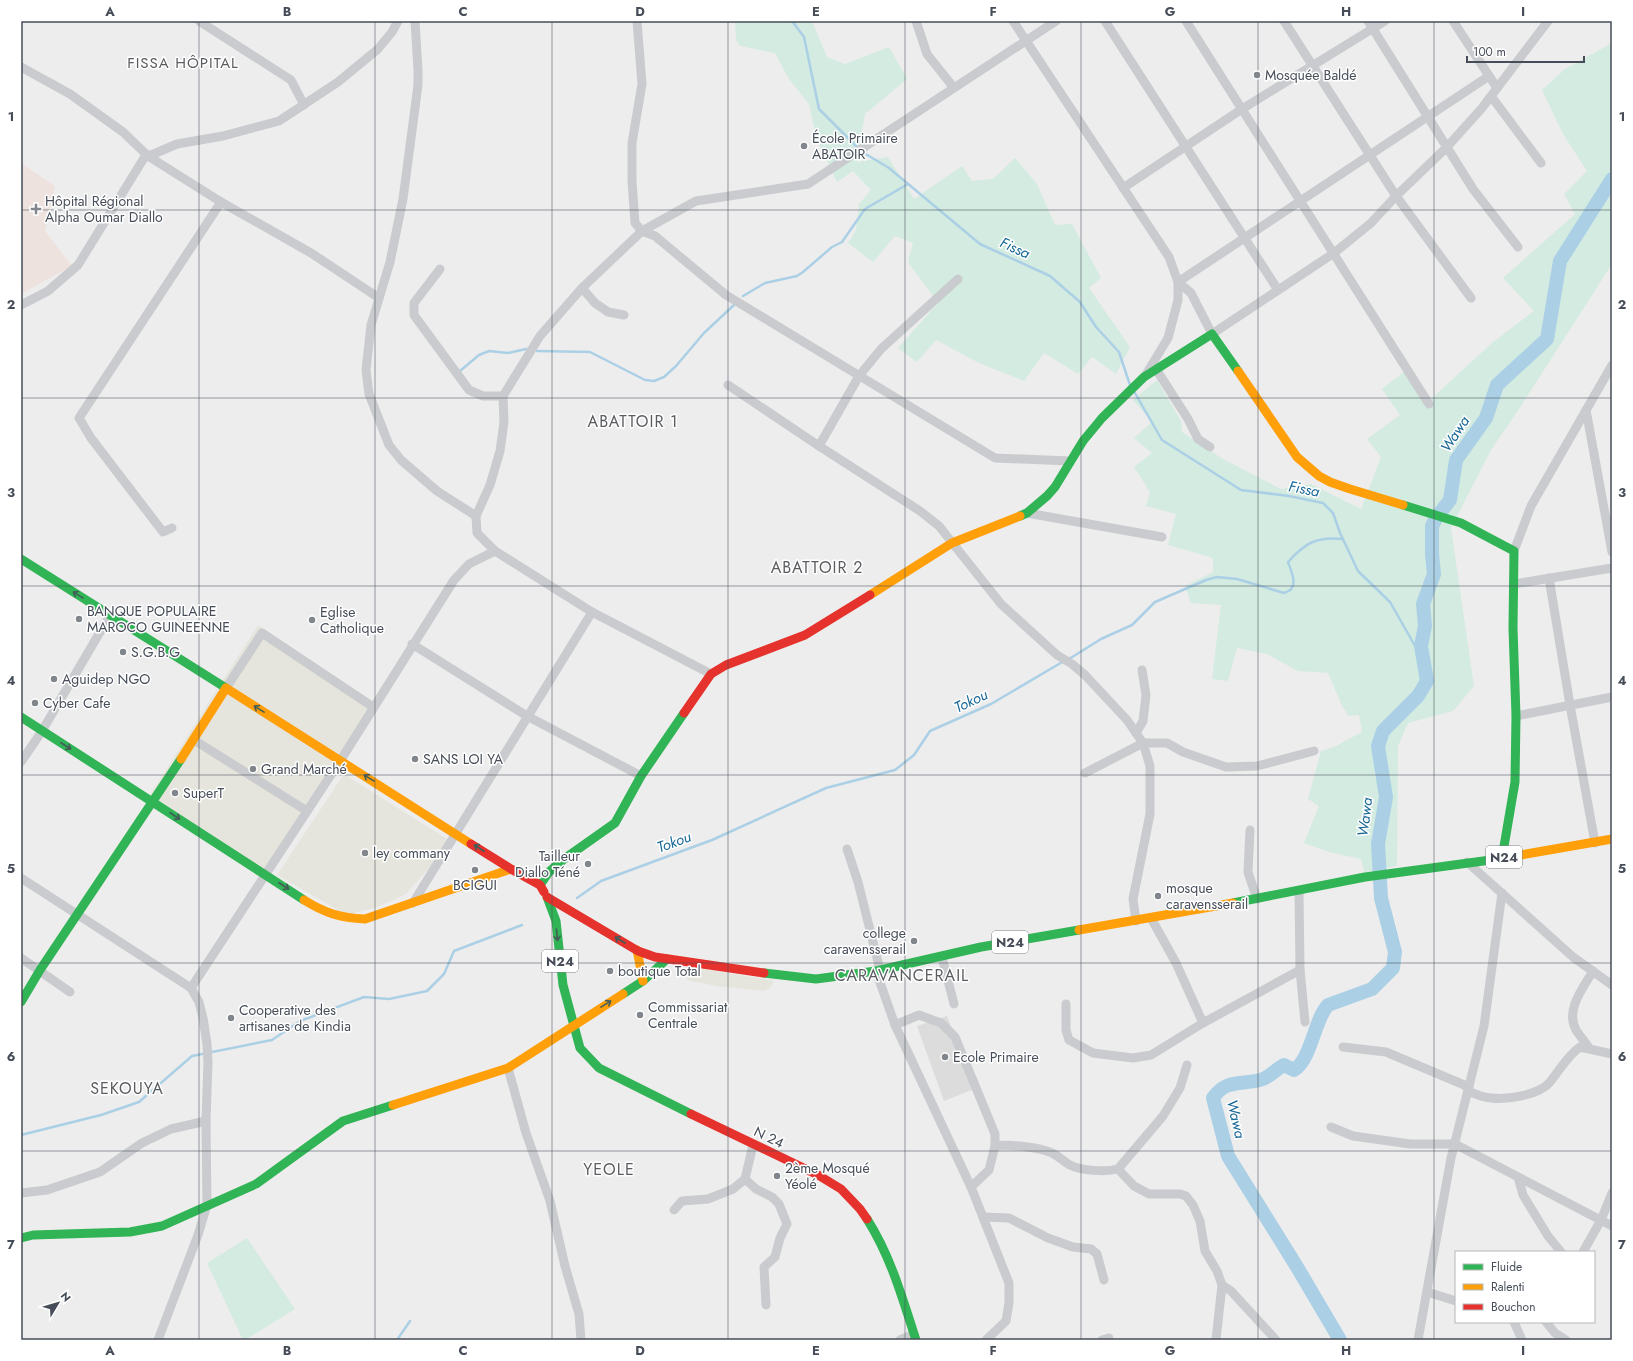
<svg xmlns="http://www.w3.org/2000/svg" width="1633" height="1361" font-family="Jost,sans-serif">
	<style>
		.commercial { fill: #e6e5dd }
		.education { fill: #dcdcdc }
		.medical { fill: #ede2de }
		.green { fill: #d3ebe0 }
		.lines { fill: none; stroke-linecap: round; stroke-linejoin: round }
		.stream { stroke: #abd0e6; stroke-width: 2.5 }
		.river { stroke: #abd0e6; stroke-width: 14 }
		.street { stroke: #c9cbce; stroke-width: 9 }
		.fast { stroke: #30b455; stroke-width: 9 }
		.slow { stroke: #ff9f0a; stroke-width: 9 }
		.jam { stroke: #e5322d; stroke-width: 9 }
		.oneway { stroke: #435c58 }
		.grid { fill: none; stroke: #464d58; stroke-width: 1; stroke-opacity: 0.55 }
		.poi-dot { fill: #81858c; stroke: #fff; stroke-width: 1.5 }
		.labels { text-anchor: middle; stroke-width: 3; stroke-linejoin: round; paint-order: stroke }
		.shield { fill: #fff; stroke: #7e828a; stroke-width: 1 }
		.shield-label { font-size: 13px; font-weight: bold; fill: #464d58 }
		.poi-label { font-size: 14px; fill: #464d58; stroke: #fff; text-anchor: start }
		.street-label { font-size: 14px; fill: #464d58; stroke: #fff }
		.neighbourhood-label { font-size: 15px; letter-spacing: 1px; fill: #5a5c60; stroke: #fff }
		.water-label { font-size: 15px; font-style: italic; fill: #196998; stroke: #fff }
		.quarter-label { font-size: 16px; letter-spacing: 1px; fill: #5a5c60; stroke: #fff }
		.neatline { fill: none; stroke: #464d58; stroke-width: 1.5 }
		.grid-label { font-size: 13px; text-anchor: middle; font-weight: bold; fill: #464d58 }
	</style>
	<rect width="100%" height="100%" fill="#eeeded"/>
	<!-- commercial -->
	<g class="commercial">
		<polygon points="258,625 380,706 270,873 148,798"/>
		<polygon points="344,774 447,839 429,868 406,894 378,907 347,915 277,875"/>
		<polygon points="687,966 721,972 774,981 769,989 764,991 716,986 687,980"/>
	</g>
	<!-- education -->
	<polygon class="education" points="947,1016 974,1089 944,1101 917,1026"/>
	<!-- medical -->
	<polygon class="medical" points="21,163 55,186 45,231 72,266 21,294"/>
	<!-- green -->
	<g class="green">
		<polygon points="735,21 812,21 827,57 845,64 889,47 907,79 865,114 857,162 888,157 914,199 962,166 972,181 993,179 1015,158 1037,184 1055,225 1072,224 1101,278 1089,288 1130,347 1116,374 1092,357 1078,374 1044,353 1024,381 979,363 936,340 917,362 898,348 938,303 908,262 913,243 895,236 873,262 848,243 856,230 859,204 871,190 853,171 837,182 816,137 809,104 789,79 775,53 740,46 736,40"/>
		<polygon points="1612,43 1612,264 1521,406 1491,450 1451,528 1474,686 1453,711 1408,723 1398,746 1397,866 1364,872 1361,859 1329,852 1304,843 1319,806 1308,799 1321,751 1334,747 1362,732 1359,715 1349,716 1342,706 1328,673 1298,671 1267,654 1237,648 1228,681 1212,679 1221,605 1191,603 1185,586 1213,572 1213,558 1168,545 1176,514 1146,506 1150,492 1134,467 1152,453 1134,438 1152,422 1133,400 1157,380 1181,421 1182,432 1223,459 1281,489 1311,484 1361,509 1381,457 1367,439 1400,415 1382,389 1405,371 1431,399 1492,343 1534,311 1503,278 1575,214 1564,194 1587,171 1563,134 1542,90 1565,69"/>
		<polygon points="247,1238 295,1309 245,1340 243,1340 207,1263"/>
	</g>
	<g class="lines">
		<!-- stream -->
		<g class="stream">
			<polyline points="792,21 804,37 819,109 857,147"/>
			<polyline points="864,153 889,168 980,244 1050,276 1080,302 1096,327 1119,352 1130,385"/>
			<polyline points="743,296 765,283 797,276 803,272 832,247 842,242 865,209 908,184"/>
			<polyline points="537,351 590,352 645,380 654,381 664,377 676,366 704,333 734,305"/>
			<polyline points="460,371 479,355 489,351 508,353 526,349"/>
			<polyline points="1135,393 1162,440 1241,490 1289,496 1323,503 1333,513 1340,533 1358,571 1390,602 1423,660"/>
			<path d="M 1069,659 L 1101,639 L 1132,625 L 1155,602 L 1206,580 L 1217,577 L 1237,579 L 1284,593 C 1300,589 1292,573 1288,562 C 1305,543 1317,536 1343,539"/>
			<polyline points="577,898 601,881 712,840 826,788 895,770 914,755 930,731 991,704 1064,661"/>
			<polyline points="21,1135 101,1115 139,1102 192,1056 272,1040 300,1021 364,997 389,999 427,991 444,974 454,951 522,925"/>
			<polyline points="397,1340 410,1321"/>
		</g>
		<!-- river -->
		<path class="river" d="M 1340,1340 L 1297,1267 L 1228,1156 L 1213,1098 C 1226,1079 1240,1085 1260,1080 C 1269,1078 1276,1069 1284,1065 L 1294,1070 C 1312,1058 1314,1020 1328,1005 L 1372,989 L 1393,968 L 1395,952 L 1381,898 L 1378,844 L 1386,797 L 1378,746 L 1383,731 L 1418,696 L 1427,681 L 1421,646 L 1425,626 L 1423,604 L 1434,574 L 1432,554 L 1432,526 L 1436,518 L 1450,500 L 1456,460 L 1486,418 L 1497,385 L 1547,339 L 1560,261 L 1612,179"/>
		<!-- street -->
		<g class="street">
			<polyline points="199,21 291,80 304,105"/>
			<polyline points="415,21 418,70 418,85 403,199 390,262 371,325 366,370 369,394 389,445 401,460 437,491 476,516"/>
			<polyline points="637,21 642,84 632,143 632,181 635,223 642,231 655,236 726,295 995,458 1070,461"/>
			<polyline points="916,21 927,54 954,88"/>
			<polyline points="1013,21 1169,257 1178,282 1178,300 1168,338 1145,376"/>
			<polyline points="1105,21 1278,290"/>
			<polyline points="1186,21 1429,404"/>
			<polyline points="1284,21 1396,196 1471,298"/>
			<polyline points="1368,21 1473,189 1518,247"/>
			<polyline points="1453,21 1497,88"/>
			<polyline points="21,67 70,94 123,132 148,156 221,202 311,253 379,298"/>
			<polyline points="1489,76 1178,282 1191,293 1212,334 1334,253 1371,223 1396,196 1447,147 1482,108 1548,21"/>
			<polyline points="1491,96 1541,163"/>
			<polyline points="1123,188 1242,109 1385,21"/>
			<polyline points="440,269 414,303 414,315 469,390 483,396 503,396"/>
			<polyline points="582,288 595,303 608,312 624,315"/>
			<polyline points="21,305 48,291 78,265 144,158 177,144 223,136 279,121 338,82 378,49 392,32 398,21"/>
			<polyline points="1156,369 1188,419 1198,439 1210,447"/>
			<polyline points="728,385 819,446 920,511 939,526 1001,604 1057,655 1072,664 1085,675 1127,720 1143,743 1150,766 1150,814 1133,899 1136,921"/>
			<polyline points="1586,410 1612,552"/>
			<polyline points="819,446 859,376 881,349 958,279"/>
			<polyline points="1027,513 1162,537"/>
			<polyline points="172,528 163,532 91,438 79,418 221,202"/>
			<polyline points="1514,551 1531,506 1612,365"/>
			<polyline points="1549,578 1570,705 1595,843"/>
			<polyline points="1514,584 1612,568"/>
			<polyline points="412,644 527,716 641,776"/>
			<polyline points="711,674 592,612 495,551 477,533 476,516 490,485 500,451 504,422 503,396 540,336 582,288 642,231 696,201 808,184 1056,21"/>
			<polyline points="226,688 262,633 373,707"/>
			<polyline points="1516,716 1612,697"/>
			<polyline points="1136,733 1143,721 1146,695 1142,670"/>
			<polyline points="194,740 307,811"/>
			<polyline points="21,762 42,731 110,615"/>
			<polyline points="1085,773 1143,743 1167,743 1183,752 1226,767 1257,766 1314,751"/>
			<polyline points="1250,830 1248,872 1257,899"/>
			<polyline points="847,849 858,882 880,970"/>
			<polyline points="1467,862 1573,957 1612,985"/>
			<polyline points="21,878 191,988 199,1002 203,1018 207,1044 208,1062 206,1121 207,1205 198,1235 158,1340"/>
			<polyline points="1299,891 1300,970 1305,1022"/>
			<polyline points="413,903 592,612"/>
			<polyline points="1151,918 1176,963 1203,1023"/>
			<polyline points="942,957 954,1004"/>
			<polyline points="21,958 70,992"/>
			<polyline points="876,971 895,1025 971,1187 1009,1283 1009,1303 1006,1321 986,1340"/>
			<polyline points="191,988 342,758 454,580 469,564 495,551"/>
			<polyline points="1066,1004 1066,1030 1069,1040 1093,1053 1133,1058 1151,1055 1203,1023 1300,970"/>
			<polyline points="895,1025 919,1015 941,1023 955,1037 995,1134 995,1146 989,1170 971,1187"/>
			<polyline points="1343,1047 1386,1052 1469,1087"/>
			<path d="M 1589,1048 C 1585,1042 1580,1036 1576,1030 C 1565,1010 1583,988 1593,971"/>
			<polyline points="508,1068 526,1133 550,1201 565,1266 579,1314 581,1340"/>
			<path d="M 1468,1091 C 1475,1094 1484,1098 1491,1098 C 1508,1100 1539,1095 1550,1082 C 1560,1070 1567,1056 1580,1047 L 1612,1054"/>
			<polyline points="1331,1127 1353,1136 1410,1144 1455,1144 1612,1226"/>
			<polyline points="753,1145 745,1179 756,1189 772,1197 779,1204 787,1224 780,1238 775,1257 764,1267 766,1305"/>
			<path d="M 995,1146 C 1009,1144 1039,1147 1052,1153 C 1059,1156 1064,1162 1070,1165 C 1081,1171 1106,1172 1118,1169 L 1163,1116 L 1180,1088 L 1187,1065"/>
			<polyline points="1118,1169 1134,1186 1149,1194 1180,1194 1186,1196 1193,1205 1200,1221 1205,1251 1217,1271 1222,1285 1216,1340"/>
			<polyline points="1518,1177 1523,1195 1548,1236 1561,1252"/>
			<polyline points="21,1193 47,1190 100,1172 142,1143 171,1129 206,1121"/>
			<polyline points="674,1210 682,1201 708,1199 733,1189 745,1179"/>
			<polyline points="983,1217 1009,1218 1048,1238 1073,1247 1091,1249 1097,1254 1104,1280"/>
			<polyline points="1583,1252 1601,1220 1612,1193"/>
			<polyline points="1222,1285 1231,1291 1276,1340"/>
			<polyline points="1427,1292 1456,1301"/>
			<polyline points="1514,1322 1522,1340"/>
			<polyline points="1546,1322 1555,1333 1566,1340"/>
			<polyline points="900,1340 914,1334"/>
			<polyline points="1102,1340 1109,1338"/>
			<polyline points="1418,1340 1451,1158 1484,1026 1502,893"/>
		</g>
		<!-- fast -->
		<g class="fast">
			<polyline points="1403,505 1461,523 1514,551 1513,628 1516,716 1515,782 1502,858"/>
			<polyline points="1020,516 1027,513 1047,496 1055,487 1083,441 1102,418 1144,377 1212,334 1238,371"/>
			<polyline points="21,559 226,688"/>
			<polyline points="21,717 304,900"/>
			<polyline points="540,885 549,872 564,859 615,823 641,776 684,713"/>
			<polyline points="547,897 556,921 563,985 580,1048 599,1068 691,1114"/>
			<polyline points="1233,903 1365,877 1498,859"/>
			<polyline points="764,973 816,979 876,971 981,947 1079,930"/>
			<polyline points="623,994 643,981 667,959"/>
			<polyline points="21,1002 40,970 181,759"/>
			<path d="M 867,1219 C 891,1257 902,1297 916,1340"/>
			<polyline points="21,1238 33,1235 130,1232 162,1226 256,1184 343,1121 393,1105"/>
		</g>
		<!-- slow -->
		<g class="slow">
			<polyline points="1238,371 1297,457 1319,476 1330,482 1350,489 1403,505"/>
			<polyline points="870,595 952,543 1020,516"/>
			<polyline points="226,688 471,844"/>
			<polyline points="181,759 226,688"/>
			<polyline points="1498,859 1612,839"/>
			<path d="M 304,900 C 325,913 340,918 365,919 L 511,869"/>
			<polyline points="1079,930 1233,903"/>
			<polyline points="637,950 643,981"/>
			<polyline points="393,1105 508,1068 623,994"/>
		</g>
		<!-- jam -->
		<g class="jam">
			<polyline points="684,713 711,674 726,665 805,635 870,595"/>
			<polyline points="471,844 511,869 540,885 544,892"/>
			<polyline points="547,897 638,951 655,957 764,973"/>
			<polyline points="691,1114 818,1175 841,1189 860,1209 867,1219"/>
		</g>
	</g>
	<!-- one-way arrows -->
	<defs><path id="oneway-shaft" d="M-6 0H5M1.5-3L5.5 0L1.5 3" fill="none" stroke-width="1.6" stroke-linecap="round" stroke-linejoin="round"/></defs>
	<g class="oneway">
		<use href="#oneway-shaft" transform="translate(78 595) rotate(-148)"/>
		<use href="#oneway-shaft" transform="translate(259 709) rotate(-148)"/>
		<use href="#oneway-shaft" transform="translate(66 746) rotate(33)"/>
		<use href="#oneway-shaft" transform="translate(369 778) rotate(-148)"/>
		<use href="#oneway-shaft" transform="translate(175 816) rotate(33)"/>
		<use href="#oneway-shaft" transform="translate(479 848) rotate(-147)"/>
		<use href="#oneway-shaft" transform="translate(284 886) rotate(33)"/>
		<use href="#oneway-shaft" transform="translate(557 935) rotate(84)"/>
		<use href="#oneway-shaft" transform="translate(620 940) rotate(-150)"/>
		<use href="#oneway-shaft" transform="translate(606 1004) rotate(-32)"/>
	</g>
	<!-- grid -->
	<path class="grid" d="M 199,21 L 199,1340M 375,21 L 375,1340M 552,21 L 552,1340M 728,21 L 728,1340M 905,21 L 905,1340M 1081,21 L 1081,1340M 1258,21 L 1258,1340M 1434,21 L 1434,1340M 21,210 L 1612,210M 21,398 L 1612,398M 21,586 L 1612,586M 21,775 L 1612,775M 21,963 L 1612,963M 21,1151 L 1612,1151"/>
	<!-- markers -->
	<g class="poi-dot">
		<circle cx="1257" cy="75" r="4"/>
		<circle cx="804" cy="146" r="4"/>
		<path d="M34 203h4v4h4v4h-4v4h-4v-4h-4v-4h4z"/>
		<circle cx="79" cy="619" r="4"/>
		<circle cx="312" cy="620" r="4"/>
		<circle cx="123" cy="652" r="4"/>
		<circle cx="54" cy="679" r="4"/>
		<circle cx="35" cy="703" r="4"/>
		<circle cx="415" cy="759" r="4"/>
		<circle cx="253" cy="769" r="4"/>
		<circle cx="175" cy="793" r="4"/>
		<circle cx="365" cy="853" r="4"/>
		<circle cx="588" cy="864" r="4"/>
		<circle cx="475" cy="870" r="4"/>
		<circle cx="1158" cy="896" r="4"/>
		<circle cx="914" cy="941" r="4"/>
		<circle cx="610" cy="971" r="4"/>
		<circle cx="640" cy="1015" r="4"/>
		<circle cx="231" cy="1018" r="4"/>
		<circle cx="945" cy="1057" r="4"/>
		<circle cx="777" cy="1176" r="4"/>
	</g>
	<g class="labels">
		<!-- shield labels -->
		<g class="shield">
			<rect x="1486" y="846" width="36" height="22" rx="3"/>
			<rect x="992" y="931" width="36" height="22" rx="3"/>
			<rect x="542" y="950" width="36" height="22" rx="3"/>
		</g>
		<g class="shield-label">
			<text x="1504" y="862">N24</text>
			<text x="1010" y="947">N24</text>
			<text x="560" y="966">N24</text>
		</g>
		<!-- poi labels -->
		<g class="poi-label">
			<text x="1265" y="80">Mosquée Baldé</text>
			<text x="812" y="143">École Primaire<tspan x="812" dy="16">ABATOIR</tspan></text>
			<text x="45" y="206">Hôpital Régional<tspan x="45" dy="16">Alpha Oumar Diallo</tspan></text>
			<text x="87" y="616">BANQUE POPULAIRE<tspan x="87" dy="16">MAROCO GUINEENNE</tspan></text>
			<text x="320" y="617">Eglise<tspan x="320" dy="16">Catholique</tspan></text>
			<text x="131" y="657">S.G.B.G</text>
			<text x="62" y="684">Aguidep NGO</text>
			<text x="43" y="708">Cyber Cafe</text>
			<text x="423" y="764">SANS LOI YA</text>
			<text x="261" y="774">Grand Marché</text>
			<text x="183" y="798">SuperT</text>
			<text x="373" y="858">ley commany</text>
			<text x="580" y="861" text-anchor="end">Tailleur<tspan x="580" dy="16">Diallo Téné</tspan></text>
			<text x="475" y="890" text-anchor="middle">BCIGUI</text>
			<text x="1166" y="893">mosque<tspan x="1166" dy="16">caravensserail</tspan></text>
			<text x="906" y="938" text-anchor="end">college<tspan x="906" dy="16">caravensserail</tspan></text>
			<text x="618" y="976">boutique Total</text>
			<text x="648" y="1012">Commissariat<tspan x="648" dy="16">Centrale</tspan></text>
			<text x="239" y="1015">Cooperative des<tspan x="239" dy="16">artisanes de Kindia</tspan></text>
			<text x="953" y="1062">Ecole Primaire</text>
			<text x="785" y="1173">2ème Mosqué<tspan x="785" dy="16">Yéolé</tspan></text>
		</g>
		<!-- street labels -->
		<g class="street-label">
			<text transform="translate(769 1137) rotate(26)" y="5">N 24</text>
		</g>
		<!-- neighbourhood labels -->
		<g class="neighbourhood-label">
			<text x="183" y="68">FISSA HÔPITAL</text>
		</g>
		<!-- water labels -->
		<g class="water-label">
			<text transform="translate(1015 248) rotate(24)" y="5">Fissa</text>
			<text transform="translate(1455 434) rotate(-57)" y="5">Wawa</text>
			<text transform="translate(1304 489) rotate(11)" y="5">Fissa</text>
			<text transform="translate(971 701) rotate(-25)" y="5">Tokou</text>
			<text transform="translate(1365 817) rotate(-83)" y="5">Wawa</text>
			<text transform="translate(674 842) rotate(-20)" y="5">Tokou</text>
			<text transform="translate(1236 1119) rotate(77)" y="5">Wawa</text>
		</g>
		<!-- quarter labels -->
		<g class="quarter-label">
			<text x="633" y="427">ABATTOIR 1</text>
			<text x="817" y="573">ABATTOIR 2</text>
			<text x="902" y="981">CARAVANCERAIL</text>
			<text x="127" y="1094">SEKOUYA</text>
			<text x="609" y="1175">YEOLE</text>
		</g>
	</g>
	<!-- border -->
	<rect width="1633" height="1361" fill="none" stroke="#ffffff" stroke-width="44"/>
	<!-- legend -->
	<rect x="1455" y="1251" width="140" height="72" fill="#ffffff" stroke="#b5b8bc"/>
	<rect x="1463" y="1264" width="20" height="6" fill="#30b455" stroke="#b5b8bc"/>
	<text x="1491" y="1271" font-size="12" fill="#464d58">Fluide</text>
	<rect x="1463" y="1284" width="20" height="6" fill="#ff9f0a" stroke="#b5b8bc"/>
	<text x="1491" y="1291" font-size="12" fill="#464d58">Ralenti</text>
	<rect x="1463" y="1304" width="20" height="6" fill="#e5322d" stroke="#b5b8bc"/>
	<text x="1491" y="1311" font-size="12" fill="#464d58">Bouchon</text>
	<!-- north arrow -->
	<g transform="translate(58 1303) rotate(52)" stroke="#ffffff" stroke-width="3" paint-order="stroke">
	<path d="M0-3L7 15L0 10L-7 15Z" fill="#464d58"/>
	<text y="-6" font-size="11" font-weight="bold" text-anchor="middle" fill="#464d58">N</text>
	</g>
	<!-- scale -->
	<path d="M1467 56v6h117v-6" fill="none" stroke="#464d58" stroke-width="2"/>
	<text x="1473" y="56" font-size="12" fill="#464d58" stroke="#ffffff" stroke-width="3" paint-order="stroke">100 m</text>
	<rect x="22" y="22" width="1589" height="1317" class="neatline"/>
	<g class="grid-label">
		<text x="110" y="16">A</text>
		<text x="287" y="16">B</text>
		<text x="463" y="16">C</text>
		<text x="640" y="16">D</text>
		<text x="816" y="16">E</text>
		<text x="993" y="16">F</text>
		<text x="1170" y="16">G</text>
		<text x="1346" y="16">H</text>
		<text x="1523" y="16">I</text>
		<text x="11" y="121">1</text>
		<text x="1622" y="121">1</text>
		<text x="11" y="309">2</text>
		<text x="1622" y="309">2</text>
		<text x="11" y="497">3</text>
		<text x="1622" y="497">3</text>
		<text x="11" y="685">4</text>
		<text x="1622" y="685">4</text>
		<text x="11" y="873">5</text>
		<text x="1622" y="873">5</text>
		<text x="11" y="1061">6</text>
		<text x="1622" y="1061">6</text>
		<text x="11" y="1249">7</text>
		<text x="1622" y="1249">7</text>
		<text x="110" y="1355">A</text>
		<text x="287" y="1355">B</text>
		<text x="463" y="1355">C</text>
		<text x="640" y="1355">D</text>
		<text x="816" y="1355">E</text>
		<text x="993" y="1355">F</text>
		<text x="1170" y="1355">G</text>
		<text x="1346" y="1355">H</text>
		<text x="1523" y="1355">I</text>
	</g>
</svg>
